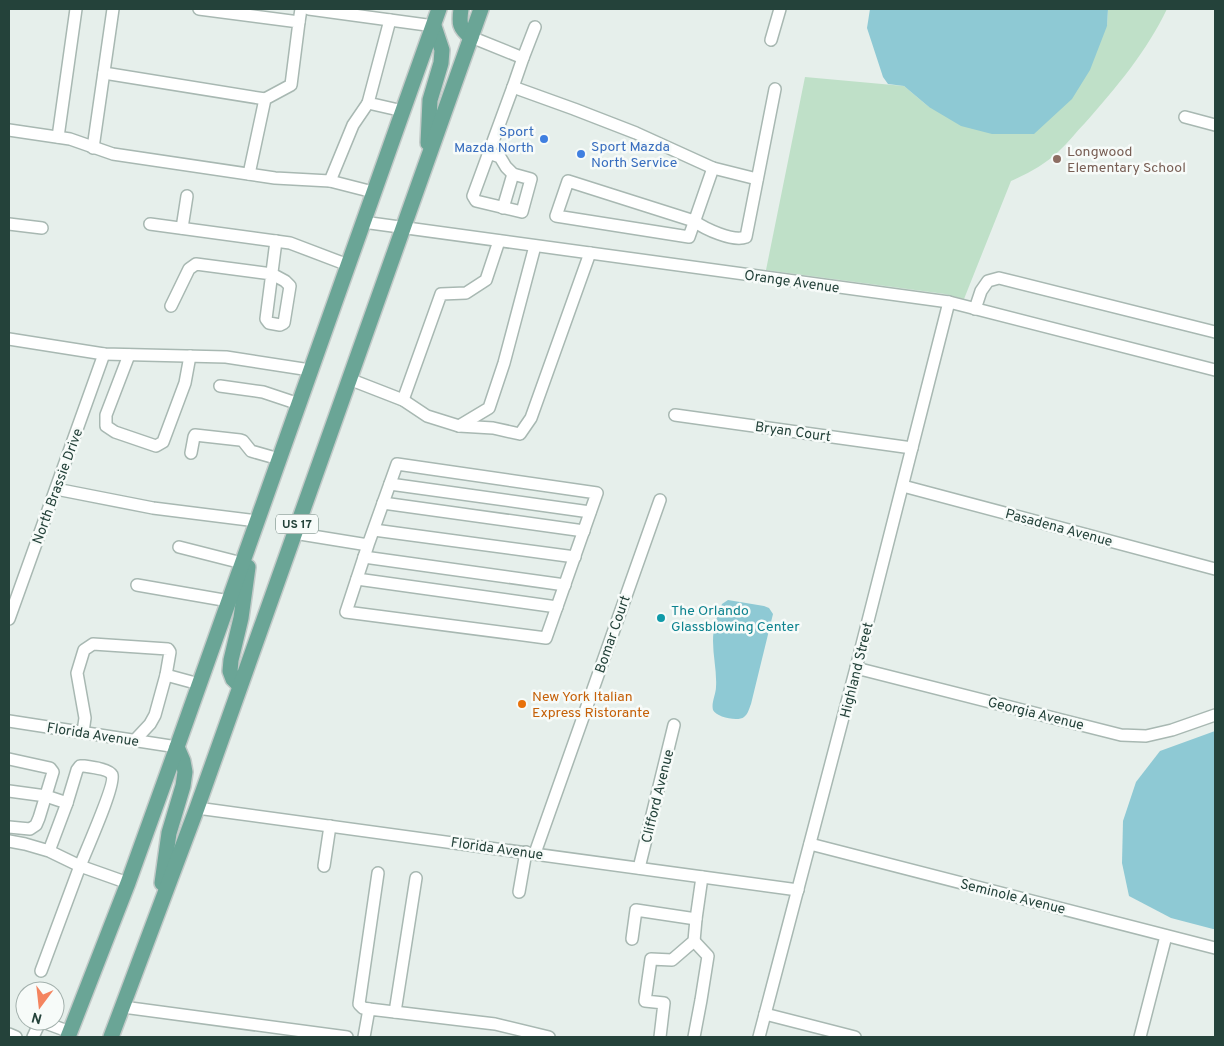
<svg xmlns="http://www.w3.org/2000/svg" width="1224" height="1046" font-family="Overpass,sans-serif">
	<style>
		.green { fill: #bfe0c8 }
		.water { fill: #8ec9d4 }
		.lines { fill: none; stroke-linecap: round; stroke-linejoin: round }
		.minor-casing { stroke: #a8b8b2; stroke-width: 14 }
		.major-casing { stroke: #c2cac8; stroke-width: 18 }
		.minor { stroke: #fff; stroke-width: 11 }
		.major { stroke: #6aa596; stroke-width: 15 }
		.shop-dot { fill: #3f7fe0; stroke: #f7fbf9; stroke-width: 2 }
		.education-dot { fill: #8d6e63; stroke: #f7fbf9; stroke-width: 2 }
		.culture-dot { fill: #0f9aa8; stroke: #f7fbf9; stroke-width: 2 }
		.food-dot { fill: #e8710a; stroke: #f7fbf9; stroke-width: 2 }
		.labels { text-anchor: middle; stroke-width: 5; stroke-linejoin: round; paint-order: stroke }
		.shield { fill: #f7fbf9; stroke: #637a73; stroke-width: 1 }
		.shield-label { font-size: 12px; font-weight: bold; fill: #24423a }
		.shop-label { font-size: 14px; fill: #366cbe; stroke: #f7fbf9; text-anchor: end }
		.education-label { font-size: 14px; fill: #785e54; stroke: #f7fbf9; text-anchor: start }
		.street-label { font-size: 14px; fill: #24423a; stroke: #f7fbf9 }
		.culture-label { font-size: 14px; fill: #0d838f; stroke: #f7fbf9; text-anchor: start }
		.food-label { font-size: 14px; fill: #c56008; stroke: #f7fbf9; text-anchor: start }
	</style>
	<rect width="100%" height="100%" fill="#e6efeb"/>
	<!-- green -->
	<path class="green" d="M 1108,9 L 1167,9 C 1147,51 1116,88 1085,123 C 1076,132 1068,143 1059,151 C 1046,164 1027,174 1011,181 L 964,299 L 945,294 L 766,270 L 805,77 L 904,86 L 929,107 L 1107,26 Z"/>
	<!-- water -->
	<g class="water">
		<polygon points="870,9 1108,9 1107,26 1090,70 1072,99 1034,134 992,134 961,126 929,107 904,86 888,84 883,77 867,28"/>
		<path d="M 728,600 L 764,606 L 769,608 L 773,614 L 751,704 C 749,709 748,714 744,717 C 738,722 716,717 713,710 C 711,703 716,694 716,687 C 717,672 713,656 713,641 C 713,628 717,616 722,604 Z"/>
		<polygon points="1215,731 1215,929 1213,929 1171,918 1129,896 1122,863 1123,821 1136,782 1160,751"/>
	</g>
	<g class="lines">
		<defs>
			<g id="minor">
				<polyline points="199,9 299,22 291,85 265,99 249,174"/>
				<polyline points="309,9 434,26"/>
				<polyline points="390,20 368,103 403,111"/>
				<polyline points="299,22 301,9"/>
				<polyline points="471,37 523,58 535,27"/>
				<polyline points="771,40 780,9"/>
				<path d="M 523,58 L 513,87 L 574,109 L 636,133 L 713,168 L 689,237 L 556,216 L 568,181 L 694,221 C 705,229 733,242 746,237 L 775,89"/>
				<polyline points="104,73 265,99"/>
				<polyline points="1185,117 1215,125"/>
				<polyline points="9,130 70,139 113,154 275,178 330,181 373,192"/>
				<polyline points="58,137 76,9"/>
				<polyline points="93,148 113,9"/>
				<polyline points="489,153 500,157 506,167 513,174 531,179 522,212 476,201 473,196 513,87"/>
				<polyline points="713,168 757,179"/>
				<polyline points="330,181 353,125 368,103"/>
				<polyline points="503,208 513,174"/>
				<polyline points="363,222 949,302 1215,370"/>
				<polyline points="9,224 42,228"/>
				<polyline points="150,224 290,243 348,265"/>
				<polyline points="182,228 187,196"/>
				<polyline points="171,306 189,269 196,264 272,274 285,281 290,286 284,323 280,325 269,323 266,319 276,241"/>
				<polyline points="975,309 981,291 988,281 999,278 1215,332"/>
				<polyline points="9,339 104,354 226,357 310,370"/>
				<polyline points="129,355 106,415 106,426 115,432 156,446 163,442 185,383 190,356"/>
				<polyline points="349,379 403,400 427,416 459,426 493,428 520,434 531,418 590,253"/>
				<polyline points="220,386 263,392 299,404"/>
				<polyline points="403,400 441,294 466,293 486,280 499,241"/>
				<polyline points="675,415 912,448"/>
				<polyline points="459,426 489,408 504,363 535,246"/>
				<polyline points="191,453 194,437 195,435 240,440 243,441 251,451 279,459"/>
				<polyline points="390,484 590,512"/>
				<polyline points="903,486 1215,569"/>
				<polyline points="56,489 153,508 257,521"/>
				<polyline points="383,503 584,531"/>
				<polyline points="374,530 575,557"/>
				<polyline points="294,533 368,545 346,612 546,638 597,493 397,464 368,545"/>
				<polyline points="179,547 242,563"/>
				<polyline points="364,557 565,585"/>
				<polyline points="357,579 557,607"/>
				<polyline points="137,585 229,601"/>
				<polyline points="9,619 104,354"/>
				<polyline points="856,668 1121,735 1146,736 1172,730 1215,715"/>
				<polyline points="166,675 199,684"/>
				<polyline points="9,721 177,747"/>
				<polyline points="83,732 85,718 77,673 84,650 93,644 168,649 170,652 166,675 155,715 150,724 135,740"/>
				<polyline points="9,759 50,768 53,772 39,818 36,825 30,829 9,827"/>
				<polyline points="9,791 46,796 67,803"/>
				<polyline points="197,808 798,890"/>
				<path d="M 9,841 L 25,844 L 49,851 L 80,866 C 85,853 116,784 112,775 C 109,769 91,767 84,766 L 80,766 L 77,770 L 67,803 L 49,851"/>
				<polyline points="810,844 1215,948"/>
				<polyline points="535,853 660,500"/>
				<polyline points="324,866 330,826"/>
				<polyline points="639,868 674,725"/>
				<polyline points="519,892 526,852"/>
				<polyline points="632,939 636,910 696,919 702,877"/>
				<polyline points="694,941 708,956 701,1000 694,1037"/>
				<polyline points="41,971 80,866 128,883"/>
				<polyline points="123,1007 347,1037"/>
				<polyline points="369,1009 363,1008 359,1004 378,873"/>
				<polyline points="395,1012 416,878"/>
				<polyline points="765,1014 855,1037"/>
				<polyline points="9,1034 16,1037"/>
				<polyline points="33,1037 39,1024 43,1022 70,1032"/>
				<polyline points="364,1037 369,1009 495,1024 549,1037"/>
				<polyline points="660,1037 664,1003 645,1001 651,959 672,960 694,941 696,919"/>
				<polyline points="759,1037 856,668 949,302"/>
				<polyline points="1140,1037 1166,936"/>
			</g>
			<g id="major">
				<path d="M 461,9 C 459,23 459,28 471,37"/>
				<polyline points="428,143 430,100 441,63 442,50 434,26"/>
				<polyline points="240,686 233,679 230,671 231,660 241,618 248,567"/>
				<polyline points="162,883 169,833 183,786 185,772 183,761 177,747"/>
				<polyline points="68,1037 128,883 177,747 439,9"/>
				<polyline points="111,1037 197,808 481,9"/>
			</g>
		</defs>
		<!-- minor casing -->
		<use href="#minor" class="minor-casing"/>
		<!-- major casing -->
		<use href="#major" class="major-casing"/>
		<!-- minor -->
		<use href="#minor" class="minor"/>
		<!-- major -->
		<use href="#major" class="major"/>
	</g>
	<!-- markers -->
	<g class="shop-dot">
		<circle cx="544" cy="139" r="5"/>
		<circle cx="581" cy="154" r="5"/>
	</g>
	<circle class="education-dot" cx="1057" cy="159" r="5"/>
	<circle class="culture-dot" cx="661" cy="618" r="5"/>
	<circle class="food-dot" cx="522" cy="704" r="5"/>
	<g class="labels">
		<!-- shield labels -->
		<rect class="shield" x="276" y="514.5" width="42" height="19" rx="4"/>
		<g class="shield-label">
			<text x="297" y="528">US 17</text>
		</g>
		<!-- shop labels -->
		<g class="shop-label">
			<text x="534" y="136">Sport<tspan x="534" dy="16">Mazda North</tspan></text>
			<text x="591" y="151" text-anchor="start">Sport Mazda<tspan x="591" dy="16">North Service</tspan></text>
		</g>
		<!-- education labels -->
		<g class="education-label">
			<text x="1067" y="156">Longwood<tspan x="1067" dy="16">Elementary School</tspan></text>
		</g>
		<!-- street labels -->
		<g class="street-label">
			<text transform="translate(792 281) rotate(8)" y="5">Orange Avenue</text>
			<text transform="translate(793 431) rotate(8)" y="5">Bryan Court</text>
			<text transform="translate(57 486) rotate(-70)" y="5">North Brassie Drive</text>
			<text transform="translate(1059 527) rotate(15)" y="5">Pasadena Avenue</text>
			<text transform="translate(612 634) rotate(-71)" y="5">Bomar Court</text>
			<text transform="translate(856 670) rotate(-76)" y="5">Highland Street</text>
			<text transform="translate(1036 713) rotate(14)" y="5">Georgia Avenue</text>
			<text transform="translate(93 734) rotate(9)" y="5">Florida Avenue</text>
			<text transform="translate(657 796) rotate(-76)" y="5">Clifford Avenue</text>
			<text transform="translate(497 848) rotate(8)" y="5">Florida Avenue</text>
			<text transform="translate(1013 896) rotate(14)" y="5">Seminole Avenue</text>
		</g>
		<!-- culture labels -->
		<g class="culture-label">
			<text x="671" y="615">The Orlando<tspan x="671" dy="16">Glassblowing Center</tspan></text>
		</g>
		<!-- food labels -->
		<g class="food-label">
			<text x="532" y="701">New York Italian<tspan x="532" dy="16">Express Ristorante</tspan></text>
		</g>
	</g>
	<!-- border -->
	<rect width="1224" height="1046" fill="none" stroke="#24423a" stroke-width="20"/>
	<!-- north arrow -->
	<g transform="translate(40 1006) rotate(195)"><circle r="24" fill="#f7fbf9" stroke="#a3b1ad"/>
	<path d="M0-4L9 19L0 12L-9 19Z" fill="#f4845f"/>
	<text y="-8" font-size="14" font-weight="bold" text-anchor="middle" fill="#24423a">N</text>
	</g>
</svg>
